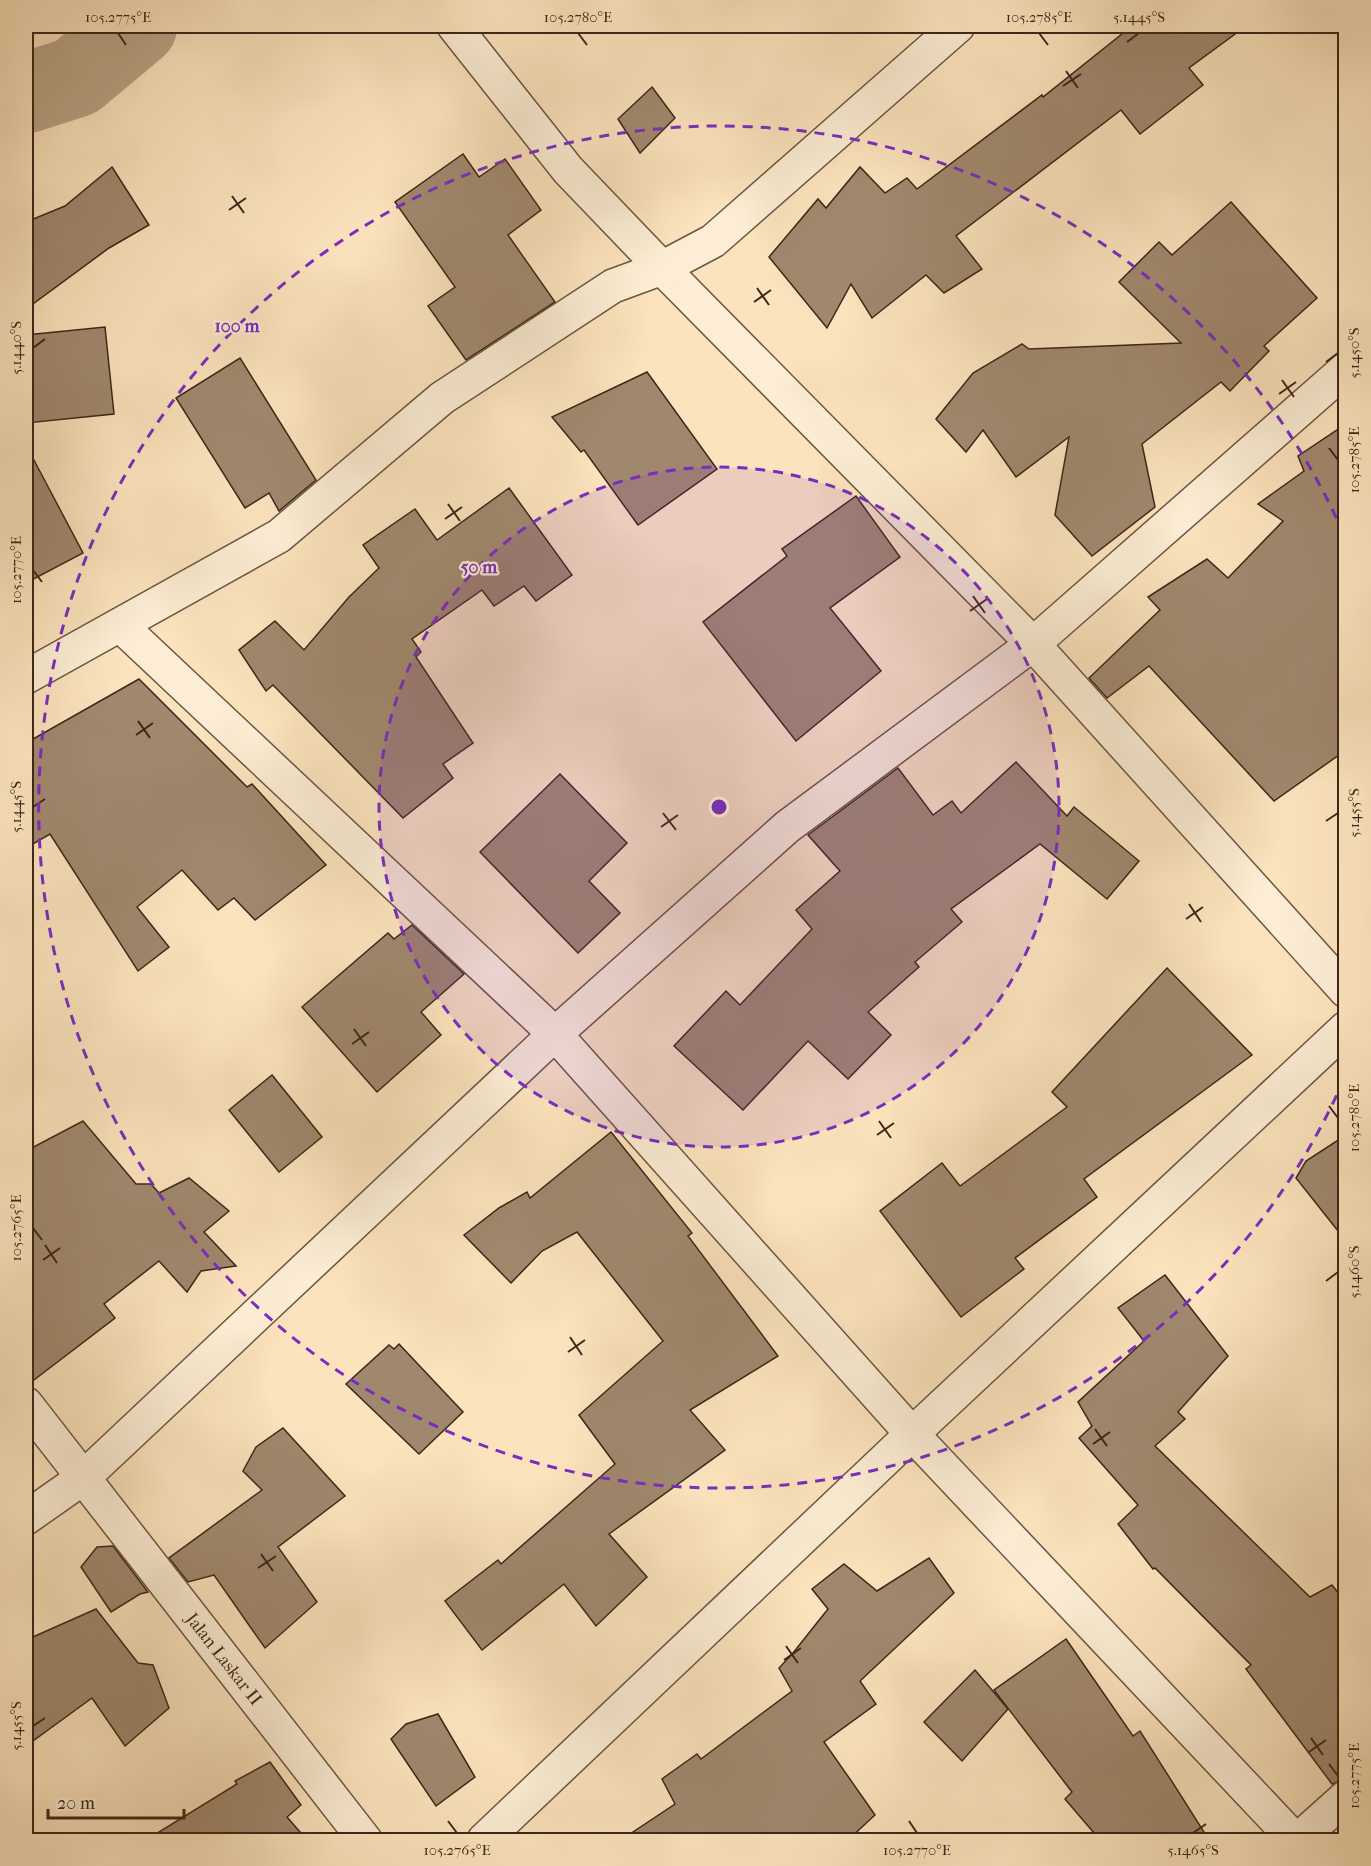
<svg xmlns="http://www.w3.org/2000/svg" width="1371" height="1866" font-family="'IM FELL French Canon',serif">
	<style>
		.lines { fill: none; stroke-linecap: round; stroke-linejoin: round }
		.river { stroke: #baa385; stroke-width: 81 }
		.building { fill: #a0886e; stroke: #3d2618; stroke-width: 1.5 }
		.street-casing { stroke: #6c5541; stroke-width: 36 }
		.street { stroke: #fcedd4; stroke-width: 33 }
		.ticks { fill: none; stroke: #3d2618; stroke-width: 2 }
		.ring { fill: none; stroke: #7b2cbf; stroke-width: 3; stroke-dasharray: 10 8 }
		.labels { text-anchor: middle; stroke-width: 4.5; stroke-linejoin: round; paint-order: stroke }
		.street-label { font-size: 18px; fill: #3d2618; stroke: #fcedd4 }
		.centre { fill: #7b2cbf; stroke: #fcedd4; stroke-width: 3 }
		.ring-label { font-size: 18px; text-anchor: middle; font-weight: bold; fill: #7b2cbf; stroke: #fcedd4; stroke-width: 4.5; stroke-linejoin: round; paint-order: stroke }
		.neatline { fill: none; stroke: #3d2618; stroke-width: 2 }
		.ticks-label { font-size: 15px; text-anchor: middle; fill: #3d2618 }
	</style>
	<rect width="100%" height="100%" fill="#fbe3bd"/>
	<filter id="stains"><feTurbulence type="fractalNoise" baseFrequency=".00333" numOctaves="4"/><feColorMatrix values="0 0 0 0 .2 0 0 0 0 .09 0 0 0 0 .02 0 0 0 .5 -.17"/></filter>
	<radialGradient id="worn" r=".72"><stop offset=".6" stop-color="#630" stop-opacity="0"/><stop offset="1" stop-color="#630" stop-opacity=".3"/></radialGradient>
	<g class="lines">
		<!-- river -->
		<polyline class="river" points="26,93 76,77 137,26"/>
	</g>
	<!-- building -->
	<g class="building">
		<polygon points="1132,26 1246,26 1189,68 1203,85 1140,134 1121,110 956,236 982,269 944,293 926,275 872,318 851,284 827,328 769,257 818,199 826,208 860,167 885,193 907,178 917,189 1042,95 1043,97"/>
		<polygon points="652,87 675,118 640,153 618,119"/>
		<polygon points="463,154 479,177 505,159 541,210 508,235 555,302 466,360 428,306 455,287 395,202"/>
		<polygon points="112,167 149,225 109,248 26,309 26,222 65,206"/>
		<polygon points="1231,202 1317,298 1264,346 1269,351 1230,391 1221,382 1142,444 1155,507 1092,556 1055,515 1069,437 1016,477 983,430 966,452 936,419 973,373 1022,344 1029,349 1181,343 1119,282 1159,242 1172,255"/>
		<polygon points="105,327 114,414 26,423 26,335"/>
		<polygon points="240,358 316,480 279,511 269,493 245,508 176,398"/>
		<polygon points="647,372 717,469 638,525 584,450 581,452 552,417"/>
		<polygon points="1346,424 1346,750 1274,801 1149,666 1107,698 1089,678 1160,610 1148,597 1207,559 1228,578 1283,521 1258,504 1304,471 1298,456"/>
		<polygon points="26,445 83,553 26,583"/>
		<polygon points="509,488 572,575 536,601 524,586 494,606 482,590 412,639 421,652 416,657 473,743 443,764 453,778 403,818 273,685 266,691 239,650 275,621 304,650 349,597 379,568 363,545 415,509 437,540"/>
		<polygon points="856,496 900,557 830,608 881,671 796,741 703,622 787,556 782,549"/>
		<polygon points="139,679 247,787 252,784 326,865 255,920 234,898 218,910 182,870 137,907 169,947 138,971 50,834 26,848 26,743"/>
		<polygon points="1016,762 1067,816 1074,807 1139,861 1107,899 1040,844 951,909 962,922 915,962 919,967 868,1012 891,1035 848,1079 808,1041 743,1110 674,1046 726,991 740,1005 812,929 796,910 840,871 808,835 898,768 933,815 952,801 961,813"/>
		<polygon points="560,774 627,843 589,881 620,913 578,953 480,852"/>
		<polygon points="412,925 464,974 421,1012 441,1035 377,1092 302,1007 388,933 394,939"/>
		<polygon points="1167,968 1252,1055 1084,1179 1097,1197 1015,1258 1024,1269 961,1317 880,1211 942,1163 960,1186 1067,1107 1052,1092"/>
		<polygon points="272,1075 322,1137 279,1172 229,1110"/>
		<polygon points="83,1121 136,1184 151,1184 159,1193 189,1178 229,1211 204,1232 236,1266 201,1271 187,1292 159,1261 104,1304 115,1318 26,1386 26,1151"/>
		<polygon points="611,1132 692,1233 688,1236 778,1356 690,1410 725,1450 609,1534 647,1577 596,1626 564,1584 482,1650 445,1601 498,1560 501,1564 615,1464 579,1415 663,1341 577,1232 542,1251 511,1283 464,1235 499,1208 527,1192 530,1198"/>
		<polygon points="1346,1135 1346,1241 1296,1178 1306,1161"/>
		<polygon points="1165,1275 1228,1356 1178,1412 1185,1419 1155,1446 1310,1597 1332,1585 1346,1603 1346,1779 1332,1784 1246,1669 1251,1665 1155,1568 1153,1569 1118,1524 1138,1505 1079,1438 1092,1426 1078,1402 1144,1341 1118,1308"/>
		<polygon points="399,1344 463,1412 419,1454 346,1384 389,1345 394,1349"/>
		<polygon points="283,1428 345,1496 278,1547 317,1602 265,1648 214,1575 188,1582 169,1558 262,1490 243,1471 256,1447"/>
		<polygon points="113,1546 148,1592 140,1594 111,1612 81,1567 97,1547"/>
		<polygon points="929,1558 954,1593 860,1681 876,1704 824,1742 875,1815 848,1840 621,1840 675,1804 662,1779 697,1754 701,1759 792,1691 779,1668 793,1653 828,1609 812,1589 844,1564 877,1591"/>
		<polygon points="96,1609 138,1663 153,1665 169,1708 125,1746 92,1698 26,1746 26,1640"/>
		<polygon points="1066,1639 1133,1736 1140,1731 1209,1840 1100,1840 1065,1799 1072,1792 994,1690"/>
		<polygon points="975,1670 1008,1709 962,1761 924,1722"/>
		<polygon points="438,1714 475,1777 436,1806 391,1739 406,1724"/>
		<polygon points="270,1762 301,1805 287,1817 307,1840 146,1840 237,1784 235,1781"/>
	</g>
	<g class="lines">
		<defs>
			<g id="street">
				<polyline points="454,26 568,170 662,268 1033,644 1346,991"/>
				<polyline points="120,625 555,1034 912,1434 1295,1840"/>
				<polyline points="26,677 279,536 442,398 613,286 662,268 713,241 958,26"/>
				<polyline points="26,1404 365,1840"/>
				<polyline points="26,1518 83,1478 555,1034 787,827 1033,644 1346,369"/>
				<polyline points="484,1840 912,1434 1346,1028"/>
				<polyline points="1298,1840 1346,1797"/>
			</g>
		</defs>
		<!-- street casing -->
		<use href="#street" class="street-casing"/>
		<!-- street -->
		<use href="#street" class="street"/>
	</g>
	<!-- ticks -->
	<path class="ticks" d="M 118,33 L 126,45M 578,33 L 587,45M 1039,33 L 1048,45M 1127,42 L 1139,33M 1066,71 L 1078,88M 1063,86 L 1081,74M 232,196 L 244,213M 229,210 L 246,198M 757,288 L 769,305M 754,302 L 771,290M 33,348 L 45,339M 1326,362 L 1338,353M 1282,380 L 1294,397M 1279,394 L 1296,382M 1329,448 L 1338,460M 448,504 L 460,521M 445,519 L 462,507M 33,570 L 42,582M 973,596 L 985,613M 970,611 L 987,599M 138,721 L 150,738M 136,735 L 153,723M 33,807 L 45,799M 663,813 L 676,830M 1326,821 L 1338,813M 661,827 L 678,815M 1189,904 L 1201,922M 1186,919 L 1203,907M 354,1029 L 366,1046M 352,1044 L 369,1032M 1329,1106 L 1338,1118M 879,1121 L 891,1138M 877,1135 L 894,1123M 33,1228 L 42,1240M 45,1245 L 57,1263M 43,1260 L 60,1248M 1326,1281 L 1338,1272M 570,1337 L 582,1355M 568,1352 L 585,1340M 1095,1429 L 1107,1446M 1093,1444 L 1110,1432M 261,1554 L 273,1571M 258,1568 L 276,1556M 786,1646 L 798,1663M 784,1660 L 801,1648M 33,1726 L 45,1718M 1311,1738 L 1323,1755M 1309,1752 L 1326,1740M 1329,1764 L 1338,1776M 448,1821 L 457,1833M 909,1821 L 917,1833M 1193,1833 L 1206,1824"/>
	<!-- distance rings -->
	<circle cx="719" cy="807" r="340" fill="#7b2cbf" fill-opacity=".12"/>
	<g class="ring">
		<circle cx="719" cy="807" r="340"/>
		<path d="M1344 1079A681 681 0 1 1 1344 535"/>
	</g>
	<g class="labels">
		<!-- street labels -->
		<g class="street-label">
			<text transform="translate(224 1659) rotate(52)" y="6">Jalan Laskar II</text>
		</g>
	</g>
	<circle cx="719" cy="807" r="9" class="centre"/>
	<g class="ring-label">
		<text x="237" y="332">100 m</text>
		<text x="479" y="573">50 m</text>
	</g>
	<!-- margin -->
	<rect width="1371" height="1866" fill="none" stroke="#fbe3bd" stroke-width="66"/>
	<!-- scale -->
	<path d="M48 1809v9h136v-9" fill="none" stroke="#3d2618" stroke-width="3"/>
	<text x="57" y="1809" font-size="18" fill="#3d2618" stroke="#fcedd4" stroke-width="4.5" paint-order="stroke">20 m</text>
	<rect x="33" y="33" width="1305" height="1800" class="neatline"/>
	<g class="ticks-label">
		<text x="118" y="22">105.2775°E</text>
		<text x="578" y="22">105.2780°E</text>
		<text x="1039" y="22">105.2785°E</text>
		<text x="1139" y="22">5.1445°S</text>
		<text transform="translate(16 348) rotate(-90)" y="5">5.1440°S</text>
		<text transform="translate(1354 353) rotate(-90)" y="5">5.1450°S</text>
		<text transform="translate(1354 460) rotate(-90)" y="5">105.2785°E</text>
		<text transform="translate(16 570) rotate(-90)" y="5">105.2770°E</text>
		<text transform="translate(16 807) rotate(-90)" y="5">5.1445°S</text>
		<text transform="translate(1354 813) rotate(-90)" y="5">5.1455°S</text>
		<text transform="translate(1354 1118) rotate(-90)" y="5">105.2780°E</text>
		<text transform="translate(16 1228) rotate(-90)" y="5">105.2765°E</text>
		<text transform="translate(1354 1272) rotate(-90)" y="5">5.1460°S</text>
		<text transform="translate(16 1726) rotate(-90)" y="5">5.1455°S</text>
		<text transform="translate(1354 1776) rotate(-90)" y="5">105.2775°E</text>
		<text x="457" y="1855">105.2765°E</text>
		<text x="917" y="1855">105.2770°E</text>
		<text x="1193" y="1855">5.1465°S</text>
	</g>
	<rect width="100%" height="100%" filter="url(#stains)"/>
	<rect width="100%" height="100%" fill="url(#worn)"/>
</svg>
